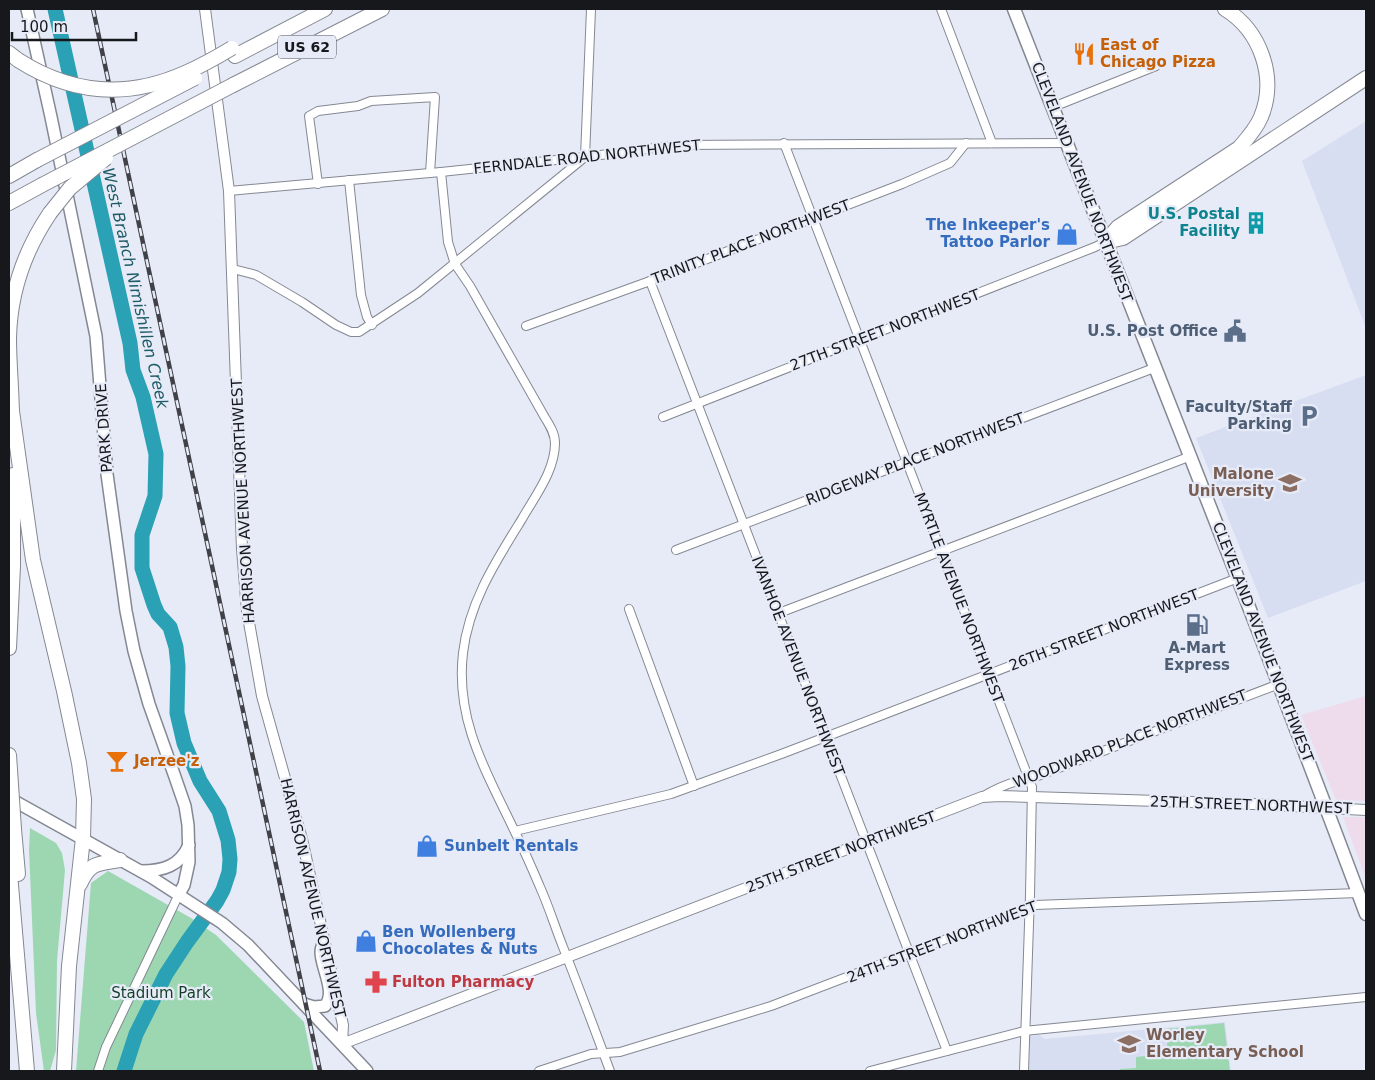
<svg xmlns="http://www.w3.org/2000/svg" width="1375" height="1080" font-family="'DejaVu Sans',sans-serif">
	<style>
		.commercial { fill: #eedbec }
		.built { fill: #d8def1 }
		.green { fill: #9cd7b2 }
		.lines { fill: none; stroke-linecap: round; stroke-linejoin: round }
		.river { stroke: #2aa1b4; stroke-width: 15 }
		.minor-casing { stroke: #848892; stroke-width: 10 }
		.tertiary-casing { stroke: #848892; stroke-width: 12 }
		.secondary-casing { stroke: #848892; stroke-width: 14 }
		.primary-casing { stroke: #848892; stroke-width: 15 }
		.motorway-casing { stroke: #848892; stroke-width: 16 }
		.minor { stroke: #fff; stroke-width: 8 }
		.tertiary { stroke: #fff; stroke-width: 10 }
		.secondary { stroke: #fff; stroke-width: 11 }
		.primary { stroke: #fff; stroke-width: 12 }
		.motorway { stroke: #fff; stroke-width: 14 }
		.rail-casing { stroke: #414248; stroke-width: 4.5 }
		.rail { stroke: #e7ebf7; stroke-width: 2.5; stroke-dasharray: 8; stroke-linecap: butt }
		.motorway-bridge-casing { stroke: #848892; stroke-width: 16; stroke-linecap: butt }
		.motorway-bridge { stroke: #fff; stroke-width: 14 }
		.labels { text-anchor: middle; stroke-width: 4.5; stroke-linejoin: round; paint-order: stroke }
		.shield { fill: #e7ebf7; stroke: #55575e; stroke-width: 1 }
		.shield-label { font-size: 14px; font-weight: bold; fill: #17181c }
		.food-label { font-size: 15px; font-weight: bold; fill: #c56008; stroke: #e7ebf7; text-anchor: start }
		.street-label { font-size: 15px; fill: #17181c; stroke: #e7ebf7 }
		.culture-label { font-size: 15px; font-weight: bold; fill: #0d838f; stroke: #e7ebf7; text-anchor: end }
		.shop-label { font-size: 15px; font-weight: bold; fill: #366cbe; stroke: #e7ebf7; text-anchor: start }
		.service-label { font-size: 15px; font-weight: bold; fill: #4e5e75; stroke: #e7ebf7; text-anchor: end }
		.education-label { font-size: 15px; font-weight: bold; fill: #785e54; stroke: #e7ebf7; text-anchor: end }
		.health-label { font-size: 15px; font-weight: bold; fill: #be3a42; stroke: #e7ebf7; text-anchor: start }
		.park-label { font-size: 15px; fill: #133f28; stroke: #e7ebf7 }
		.water-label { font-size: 16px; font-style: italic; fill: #1d5b66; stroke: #e7ebf7 }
	</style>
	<rect width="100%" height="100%" fill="#e7ebf7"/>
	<!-- commercial -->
	<g class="commercial">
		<polygon points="1366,696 1366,801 1336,800 1301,715"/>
		<polygon points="1343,817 1366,817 1366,879"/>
	</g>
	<!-- built -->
	<g class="built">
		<polygon points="1366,121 1366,328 1302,161"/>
		<polygon points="1366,375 1366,581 1268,618 1196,438"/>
		<polygon points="1225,1022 1231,1071 1029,1071 1030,1036 1039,1035 1045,1039"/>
	</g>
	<!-- green -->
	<g class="green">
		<polygon points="30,828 56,843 62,853 65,870 57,961 56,1050 50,1071 44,1071 36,1013 29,850"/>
		<polygon points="108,871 191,918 216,935 304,1022 314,1071 76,1071 91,883"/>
		<polygon points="1224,1023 1230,1071 1120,1071 1120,1069 1136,1068 1136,1057 1163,1054 1163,1052 1166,1050 1168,1040 1166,1029"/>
	</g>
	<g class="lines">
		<!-- river -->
		<polyline class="river" points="55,9 130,343 133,370 143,397 156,454 155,496 142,535 142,568 154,605 158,614 170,627 176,647 178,666 177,713 184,743 200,781 219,811 228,840 230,859 229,872 223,890 217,901 187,942 166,974 136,1034 124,1071"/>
		<defs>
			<g id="minor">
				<polyline points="941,9 992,143"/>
				<polyline points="1053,107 1156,66"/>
				<polyline points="784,143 1032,787 1030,895 1024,1071"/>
				<path d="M 441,172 L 448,242 L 455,264 L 470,286 L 544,416 C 549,424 555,433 555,443 C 555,471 535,496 522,519 C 496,561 469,602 463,653 C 455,721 487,773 515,832 C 524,850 532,868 540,887 C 549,907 555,927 563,947 C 579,988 595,1030 610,1071"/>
				<polyline points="349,180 361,295 367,317 372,325"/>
				<polyline points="318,184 309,116 318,111 358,106 371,101 435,97 430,173"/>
				<polyline points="229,191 441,172 585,157 678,145 1067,143"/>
				<polyline points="233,269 256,275 302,302 336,325 351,332 359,332 418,293 585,157 591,9"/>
				<polyline points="650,281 947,1051"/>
				<polyline points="526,326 650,281 902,184 950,163 966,143"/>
				<polyline points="663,417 1095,247 1105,242"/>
				<polyline points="676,550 1154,368"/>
				<polyline points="629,609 694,786"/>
				<polyline points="779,613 1191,456"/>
				<path d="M 982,797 C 998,787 1017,780 1035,777 L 1279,684"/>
				<polyline points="515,831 671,794 784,753 1238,578"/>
				<polyline points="98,1071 106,1047 179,894"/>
				<polyline points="539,1071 591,1054 620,1052 771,1006 1035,905 1358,893"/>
				<polyline points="870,1071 1024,1031 1366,997"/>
			</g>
			<polyline id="tertiary" points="205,9 229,191 242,549 247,611 262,696 302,839 343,1025 342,1044 982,797 1000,796 1253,804 1366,810"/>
			<g id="secondary">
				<polyline points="27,9 51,117 96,336 107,474 126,611 134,651 149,704 175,777 185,806 188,825 189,862 184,885 179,894"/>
				<polyline points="9,798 151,877 222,923 248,945 367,1071"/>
				<path d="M 141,871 C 163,871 180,866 189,845"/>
				<path d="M 304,1004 L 314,1007 L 325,1006 C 337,992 321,968 321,952 C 321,948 323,944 324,940"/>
			</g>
			<path id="primary" d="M 1014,9 C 1132,310 1253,611 1366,914"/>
			<g id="motorway">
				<polyline points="9,53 18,60"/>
				<polyline points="235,56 325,9"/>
				<polyline points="233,85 382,9"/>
				<polyline points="9,176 37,160"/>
				<polyline points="9,203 42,185"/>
				<path d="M 1105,242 L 1118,227 L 1239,148 C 1247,139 1256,129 1261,117 C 1277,78 1261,31 1225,9"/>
				<polyline points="1105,242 1123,238 1366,78"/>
				<polyline points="12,411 33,560 64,691 79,763 84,799 83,838 69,966 64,1071"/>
				<path d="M 12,418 C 12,392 9,365 9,338 C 10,292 25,250 50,213"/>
				<polyline points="9,648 13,566 13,475"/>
				<polyline points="9,755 10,770"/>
				<polyline points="14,829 18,874"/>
				<polyline points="9,862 27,1071"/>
				<path d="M 80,884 C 90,862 97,864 120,860"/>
			</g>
		</defs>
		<!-- minor casing -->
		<use href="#minor" class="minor-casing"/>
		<!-- tertiary casing -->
		<use href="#tertiary" class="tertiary-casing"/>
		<!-- secondary casing -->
		<use href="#secondary" class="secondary-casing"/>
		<!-- primary casing -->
		<use href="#primary" class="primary-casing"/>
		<!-- motorway casing -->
		<use href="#motorway" class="motorway-casing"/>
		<!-- minor -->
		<use href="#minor" class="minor"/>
		<!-- tertiary -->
		<use href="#tertiary" class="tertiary"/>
		<!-- secondary -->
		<use href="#secondary" class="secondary"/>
		<!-- primary -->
		<use href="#primary" class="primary"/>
		<!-- motorway -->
		<use href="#motorway" class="motorway"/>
		<defs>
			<polyline id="rail" points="93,9 320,1071"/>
		</defs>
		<!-- rail casing -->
		<use href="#rail" class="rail-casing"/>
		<!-- rail -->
		<use href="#rail" class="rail"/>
		<defs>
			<g id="motorway-bridge">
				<path d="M 18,60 C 71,94 127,99 185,73 C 201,66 217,57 232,48"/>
				<polyline points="37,160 195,78"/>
				<polyline points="42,185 233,85"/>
				<polyline points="50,213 70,188 106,158"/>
				<polyline points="10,770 14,829"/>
			</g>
		</defs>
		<!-- motorway-bridge casing -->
		<use href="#motorway-bridge" class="motorway-bridge-casing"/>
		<!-- motorway-bridge -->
		<use href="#motorway-bridge" class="motorway-bridge"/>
	</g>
	<!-- icons -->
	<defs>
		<symbol id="restaurant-bare" viewBox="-9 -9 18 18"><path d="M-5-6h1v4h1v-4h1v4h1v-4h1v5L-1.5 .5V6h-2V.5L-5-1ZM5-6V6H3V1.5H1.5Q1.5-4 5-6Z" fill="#e8710a" stroke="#e7ebf7" stroke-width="2.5" paint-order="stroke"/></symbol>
		<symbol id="building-bare" viewBox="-9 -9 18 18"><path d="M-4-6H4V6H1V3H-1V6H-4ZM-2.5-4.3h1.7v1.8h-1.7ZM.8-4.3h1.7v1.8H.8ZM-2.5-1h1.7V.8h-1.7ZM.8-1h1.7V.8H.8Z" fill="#0f9aa8" stroke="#e7ebf7" stroke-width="2.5" paint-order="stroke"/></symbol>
		<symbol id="shop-bare" viewBox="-9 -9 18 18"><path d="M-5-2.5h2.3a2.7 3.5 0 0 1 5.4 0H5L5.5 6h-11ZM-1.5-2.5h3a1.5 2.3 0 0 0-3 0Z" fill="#3f7fe0" stroke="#e7ebf7" stroke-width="2.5" paint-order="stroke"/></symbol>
		<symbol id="civic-bare" viewBox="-9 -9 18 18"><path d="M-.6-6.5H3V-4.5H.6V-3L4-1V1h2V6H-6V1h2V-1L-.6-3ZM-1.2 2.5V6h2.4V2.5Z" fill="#5c6f8a" stroke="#e7ebf7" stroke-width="2.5" paint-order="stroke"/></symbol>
		<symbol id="parking-bare" viewBox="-9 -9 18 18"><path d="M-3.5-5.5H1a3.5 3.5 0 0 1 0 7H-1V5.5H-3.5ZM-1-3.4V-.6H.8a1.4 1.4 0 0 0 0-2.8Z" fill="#5c6f8a" stroke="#e7ebf7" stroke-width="2.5" paint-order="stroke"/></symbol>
		<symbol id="university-bare" viewBox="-9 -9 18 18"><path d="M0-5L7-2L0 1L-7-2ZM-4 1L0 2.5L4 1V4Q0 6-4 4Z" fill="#8d6e63" stroke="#e7ebf7" stroke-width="2.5" paint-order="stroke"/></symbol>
		<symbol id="fuel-bare" viewBox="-9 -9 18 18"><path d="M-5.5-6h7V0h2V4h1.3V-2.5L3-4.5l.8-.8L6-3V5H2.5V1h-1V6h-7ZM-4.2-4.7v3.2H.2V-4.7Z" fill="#5c6f8a" stroke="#e7ebf7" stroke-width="2.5" paint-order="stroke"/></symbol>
		<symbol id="bar-bare" viewBox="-9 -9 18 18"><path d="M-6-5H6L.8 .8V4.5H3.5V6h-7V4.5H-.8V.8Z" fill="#e8710a" stroke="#e7ebf7" stroke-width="2.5" paint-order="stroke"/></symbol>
		<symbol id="pharmacy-bare" viewBox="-9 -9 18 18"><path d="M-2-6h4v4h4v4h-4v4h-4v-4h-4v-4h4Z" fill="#e0444e" stroke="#e7ebf7" stroke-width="2.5" paint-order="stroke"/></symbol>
		<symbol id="school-bare" viewBox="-9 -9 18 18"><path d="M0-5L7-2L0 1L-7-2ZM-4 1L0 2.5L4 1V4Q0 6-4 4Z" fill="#8d6e63" stroke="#e7ebf7" stroke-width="2.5" paint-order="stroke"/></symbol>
	</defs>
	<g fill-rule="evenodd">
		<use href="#restaurant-bare" x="1068" y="38" width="32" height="32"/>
		<use href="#building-bare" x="1240" y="207" width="32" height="32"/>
		<use href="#shop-bare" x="1051" y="218" width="32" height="32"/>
		<use href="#civic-bare" x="1219" y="315" width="32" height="32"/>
		<use href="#parking-bare" x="1293" y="400" width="32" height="32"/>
		<use href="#university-bare" x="1274" y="467" width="32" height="32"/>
		<use href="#fuel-bare" x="1181" y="609" width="32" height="32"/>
		<use href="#bar-bare" x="101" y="745" width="32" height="32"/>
		<use href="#shop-bare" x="411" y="830" width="32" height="32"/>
		<use href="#shop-bare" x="350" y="925" width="32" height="32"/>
		<use href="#pharmacy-bare" x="360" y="966" width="32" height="32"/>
		<use href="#school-bare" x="1113" y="1028" width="32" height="32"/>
	</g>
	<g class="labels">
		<!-- shield labels -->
		<rect class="shield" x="278" y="35.5" width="58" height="23" rx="4"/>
		<g class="shield-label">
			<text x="307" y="52">US 62</text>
		</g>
		<!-- food labels -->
		<g class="food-label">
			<text x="1100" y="50">East of<tspan x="1100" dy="17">Chicago Pizza</tspan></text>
			<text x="134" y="766">Jerzee'z</text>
		</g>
		<!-- street labels -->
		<g class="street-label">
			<text transform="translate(587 157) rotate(-6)" y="5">FERNDALE ROAD NORTHWEST</text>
			<text transform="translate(1082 182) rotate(69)" y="5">CLEVELAND AVENUE NORTHWEST</text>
			<text transform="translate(751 242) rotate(-21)" y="5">TRINITY PLACE NORTHWEST</text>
			<text transform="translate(885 330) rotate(-21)" y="5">27TH STREET NORTHWEST</text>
			<text transform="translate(104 428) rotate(-94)" y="5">PARK DRIVE</text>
			<text transform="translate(915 459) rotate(-21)" y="5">RIDGEWAY PLACE NORTHWEST</text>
			<text transform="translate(243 501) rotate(-93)" y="5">HARRISON AVENUE NORTHWEST</text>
			<text transform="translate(959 598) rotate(69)" y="5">MYRTLE AVENUE NORTHWEST</text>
			<text transform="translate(1104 630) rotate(-21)" y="5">26TH STREET NORTHWEST</text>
			<text transform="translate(1263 642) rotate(69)" y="5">CLEVELAND AVENUE NORTHWEST</text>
			<text transform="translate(798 666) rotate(69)" y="5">IVANHOE AVENUE NORTHWEST</text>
			<text transform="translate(1130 739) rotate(-21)" y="5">WOODWARD PLACE NORTHWEST</text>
			<text transform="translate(1251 805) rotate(2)" y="5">25TH STREET NORTHWEST</text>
			<text transform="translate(841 852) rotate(-21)" y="5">25TH STREET NORTHWEST</text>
			<text transform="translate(313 898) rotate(77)" y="5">HARRISON AVENUE NORTHWEST</text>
			<text transform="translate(942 942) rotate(-21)" y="5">24TH STREET NORTHWEST</text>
		</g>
		<!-- culture labels -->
		<g class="culture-label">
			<text x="1240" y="219">U.S. Postal<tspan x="1240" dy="17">Facility</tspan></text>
		</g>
		<!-- shop labels -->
		<g class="shop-label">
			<text x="1050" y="230" text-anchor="end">The Inkeeper's<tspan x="1050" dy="17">Tattoo Parlor</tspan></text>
			<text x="444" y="851">Sunbelt Rentals</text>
			<text x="382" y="937">Ben Wollenberg<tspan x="382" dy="17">Chocolates &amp; Nuts</tspan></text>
		</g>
		<!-- service labels -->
		<g class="service-label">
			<text x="1218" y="336">U.S. Post Office</text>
			<text x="1292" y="412">Faculty/Staff<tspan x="1292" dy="17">Parking</tspan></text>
			<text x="1197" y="653" text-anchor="middle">A-Mart<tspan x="1197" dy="17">Express</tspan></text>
		</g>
		<!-- education labels -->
		<g class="education-label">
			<text x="1274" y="479">Malone<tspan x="1274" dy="17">University</tspan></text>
			<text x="1146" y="1040" text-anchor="start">Worley<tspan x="1146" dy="17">Elementary School</tspan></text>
		</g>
		<!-- health labels -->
		<g class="health-label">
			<text x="392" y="987">Fulton Pharmacy</text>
		</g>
		<!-- park labels -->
		<g class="park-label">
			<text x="161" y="998">Stadium Park</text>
		</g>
		<!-- water labels -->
		<g class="water-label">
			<text transform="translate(136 288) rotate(77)" y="6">West Branch Nimishillen Creek</text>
		</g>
	</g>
	<!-- border -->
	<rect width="1375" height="1080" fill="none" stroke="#17181c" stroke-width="20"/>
	<!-- scale -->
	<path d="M12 32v8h124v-8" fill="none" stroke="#17181c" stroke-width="2.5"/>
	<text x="20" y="32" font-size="15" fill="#17181c" stroke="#e7ebf7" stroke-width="4" paint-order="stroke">100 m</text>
</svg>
